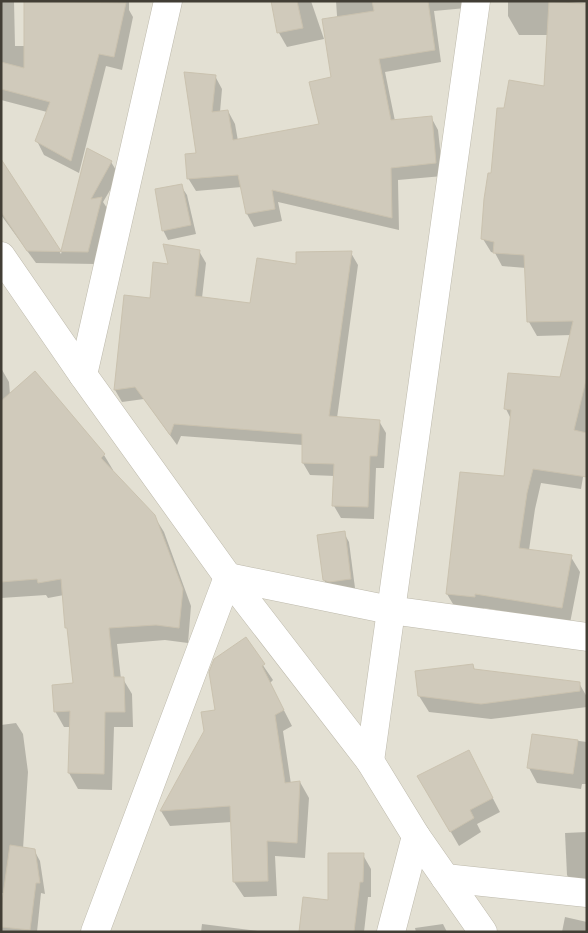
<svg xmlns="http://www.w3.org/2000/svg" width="588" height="933" font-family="Inter,sans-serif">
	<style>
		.residential { fill: #e3e0d3 }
		.shadow { fill: #0003 }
		.building { fill: #d0cabb; stroke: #cac2af }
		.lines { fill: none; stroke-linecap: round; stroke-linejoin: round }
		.minor-casing { stroke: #bdb9ab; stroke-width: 29 }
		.minor { stroke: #fff; stroke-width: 28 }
	</style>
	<rect width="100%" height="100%" fill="#f0eee4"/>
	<!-- residential -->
	<rect class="residential" x="1" y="1" width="586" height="931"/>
	<!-- shadow -->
	<g class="shadow">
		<polygon points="1,1 14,1 15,46 24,46 32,1 129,1 129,10 133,17 122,70 106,66 79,173 44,155 37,141 47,112 1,100"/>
		<polygon points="272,1 311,1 324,39 287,47 279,33"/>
		<polygon points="336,1 465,1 466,8 434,11 441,62 385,72 395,121 431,117 438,130 443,176 398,180 399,230 278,202 282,221 254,227 247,214 242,187 196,191 188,178 198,154 215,76 222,89 220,112 228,111 235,124 238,141 321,125 342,89"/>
		<polygon points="508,1 552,1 587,350 571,335 537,336 529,322 526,268 502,266 495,253 491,252 483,239 493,174 546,87 549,35 519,35 508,16"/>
		<polygon points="88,149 111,162 119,175 103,202 109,211 95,264 36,263 1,215 1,162 61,254"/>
		<polygon points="181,186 187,195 196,234 168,240 163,230"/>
		<polygon points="199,251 206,263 202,298 252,304 298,265 351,253 358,265 337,418 379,421 386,433 384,468 376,468 374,519 341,518 334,506 335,476 310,475 303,463 303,445 181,436 177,445 144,399 122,402 115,390 151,300 169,265"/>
		<polygon points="587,360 587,454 581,489 541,483 535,509 529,550 571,557 580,572 570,623 484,608 483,612 456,609 447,594 505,478 511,419 506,409 561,379"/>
		<polygon points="1,368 9,382 10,395 35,373 104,455 113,470 112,471 154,516 164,532 191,606 188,643 165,640 117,644 121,679 123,679 132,694 133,727 114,727 112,790 78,789 69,773 71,727 64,727 55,711 75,684 64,595 48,598 46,595 1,598"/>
		<polygon points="344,533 349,542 355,588 335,590 329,589 324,580"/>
		<polygon points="245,639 273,680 270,683 292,726 283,731 291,784 300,782 309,798 305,858 275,856 277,896 244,897 234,882 232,822 170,826 161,811 216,711"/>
		<polygon points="472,665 475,670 579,683 587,697 587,707 491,719 429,712 419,696"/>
		<polygon points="16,723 23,734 28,772 23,849 34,850 40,861 45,894 41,893 37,932 1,932 5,893 1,893 1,725"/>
		<polygon points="533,735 587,742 587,784 582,784 581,789 537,783 529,768"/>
		<polygon points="476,766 500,812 477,824 481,832 459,846 419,777"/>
		<polygon points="587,832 587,893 578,893 567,875 565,833"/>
		<polygon points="363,855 371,869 371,897 368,897 364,932 304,932 329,902"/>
		<polygon points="565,917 587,922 587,932 562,932"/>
		<polygon points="202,924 266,932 201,932"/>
		<polygon points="443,924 447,932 416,932 415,928"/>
	</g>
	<!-- building -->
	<g class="building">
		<polygon points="24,1 126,3 114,57 99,54 71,161 35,141 50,102 1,89 1,62 24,68"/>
		<polygon points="271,1 297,1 303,28 277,33"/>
		<polygon points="372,1 428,1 435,50 379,59 391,120 432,116 436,163 391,168 392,218 272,190 275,209 246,214 238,175 187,179 185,154 196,153 184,72 216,75 212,112 228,110 233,140 319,124 309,82 331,77 322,19 374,11"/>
		<polygon points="549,1 587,4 587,376 574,430 587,433 587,477 533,469 527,493 519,548 572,555 562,608 475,594 475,597 446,594 460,472 504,476 511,410 504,409 508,373 560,377 573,321 527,322 524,255 493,253 494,242 481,239 484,199 488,173 491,173 497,108 504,108 509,80 544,86"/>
		<polygon points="87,148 112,161 91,199 102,197 88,252 27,251 1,212 1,159 61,251"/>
		<polygon points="182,184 191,225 162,231 155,189"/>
		<polygon points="163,244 200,250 195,296 250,303 257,258 296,264 296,252 352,251 329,416 380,420 377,456 370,456 368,507 332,506 334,464 302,463 302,434 174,424 170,435 135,387 114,390 124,295 150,298 153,262 168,264"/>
		<polygon points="35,371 105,454 101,458 155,515 183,589 179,628 156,625 109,628 114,677 124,677 125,712 105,712 104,774 68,773 70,711 54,712 52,685 73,683 67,628 65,628 61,579 38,583 37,579 1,582 1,401"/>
		<polygon points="345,531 351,579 329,582 323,580 317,535"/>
		<polygon points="246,637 265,664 262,666 284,710 275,715 285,783 300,781 297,843 267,841 268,881 233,882 230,806 160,811 204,731 201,712 215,710 209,672 214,659"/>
		<polygon points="473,664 474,669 580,682 580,691 481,704 418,696 415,671"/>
		<polygon points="532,734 578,740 573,774 527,768"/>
		<polygon points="469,750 493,798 470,810 474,818 450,832 417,776"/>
		<polygon points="10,845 35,849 40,883 36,883 30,930 1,927 1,909"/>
		<polygon points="328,853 364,853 363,882 360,882 354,932 299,932 303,897 328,900"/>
	</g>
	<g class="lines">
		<defs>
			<g id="minor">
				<polyline points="1,256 83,375 228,577 370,761 416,836 483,932"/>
				<polyline points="83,375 168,1"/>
				<polyline points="370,761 476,1"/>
				<polyline points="445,878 587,893"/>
				<polyline points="95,932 228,577 390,610 587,637"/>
				<polyline points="391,932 416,836"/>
			</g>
		</defs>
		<!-- minor casing -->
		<use href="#minor" class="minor-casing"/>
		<!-- minor -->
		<use href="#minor" class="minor"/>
	</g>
	<!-- border -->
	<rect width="588" height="933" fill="none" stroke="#423e35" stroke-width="5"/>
</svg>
